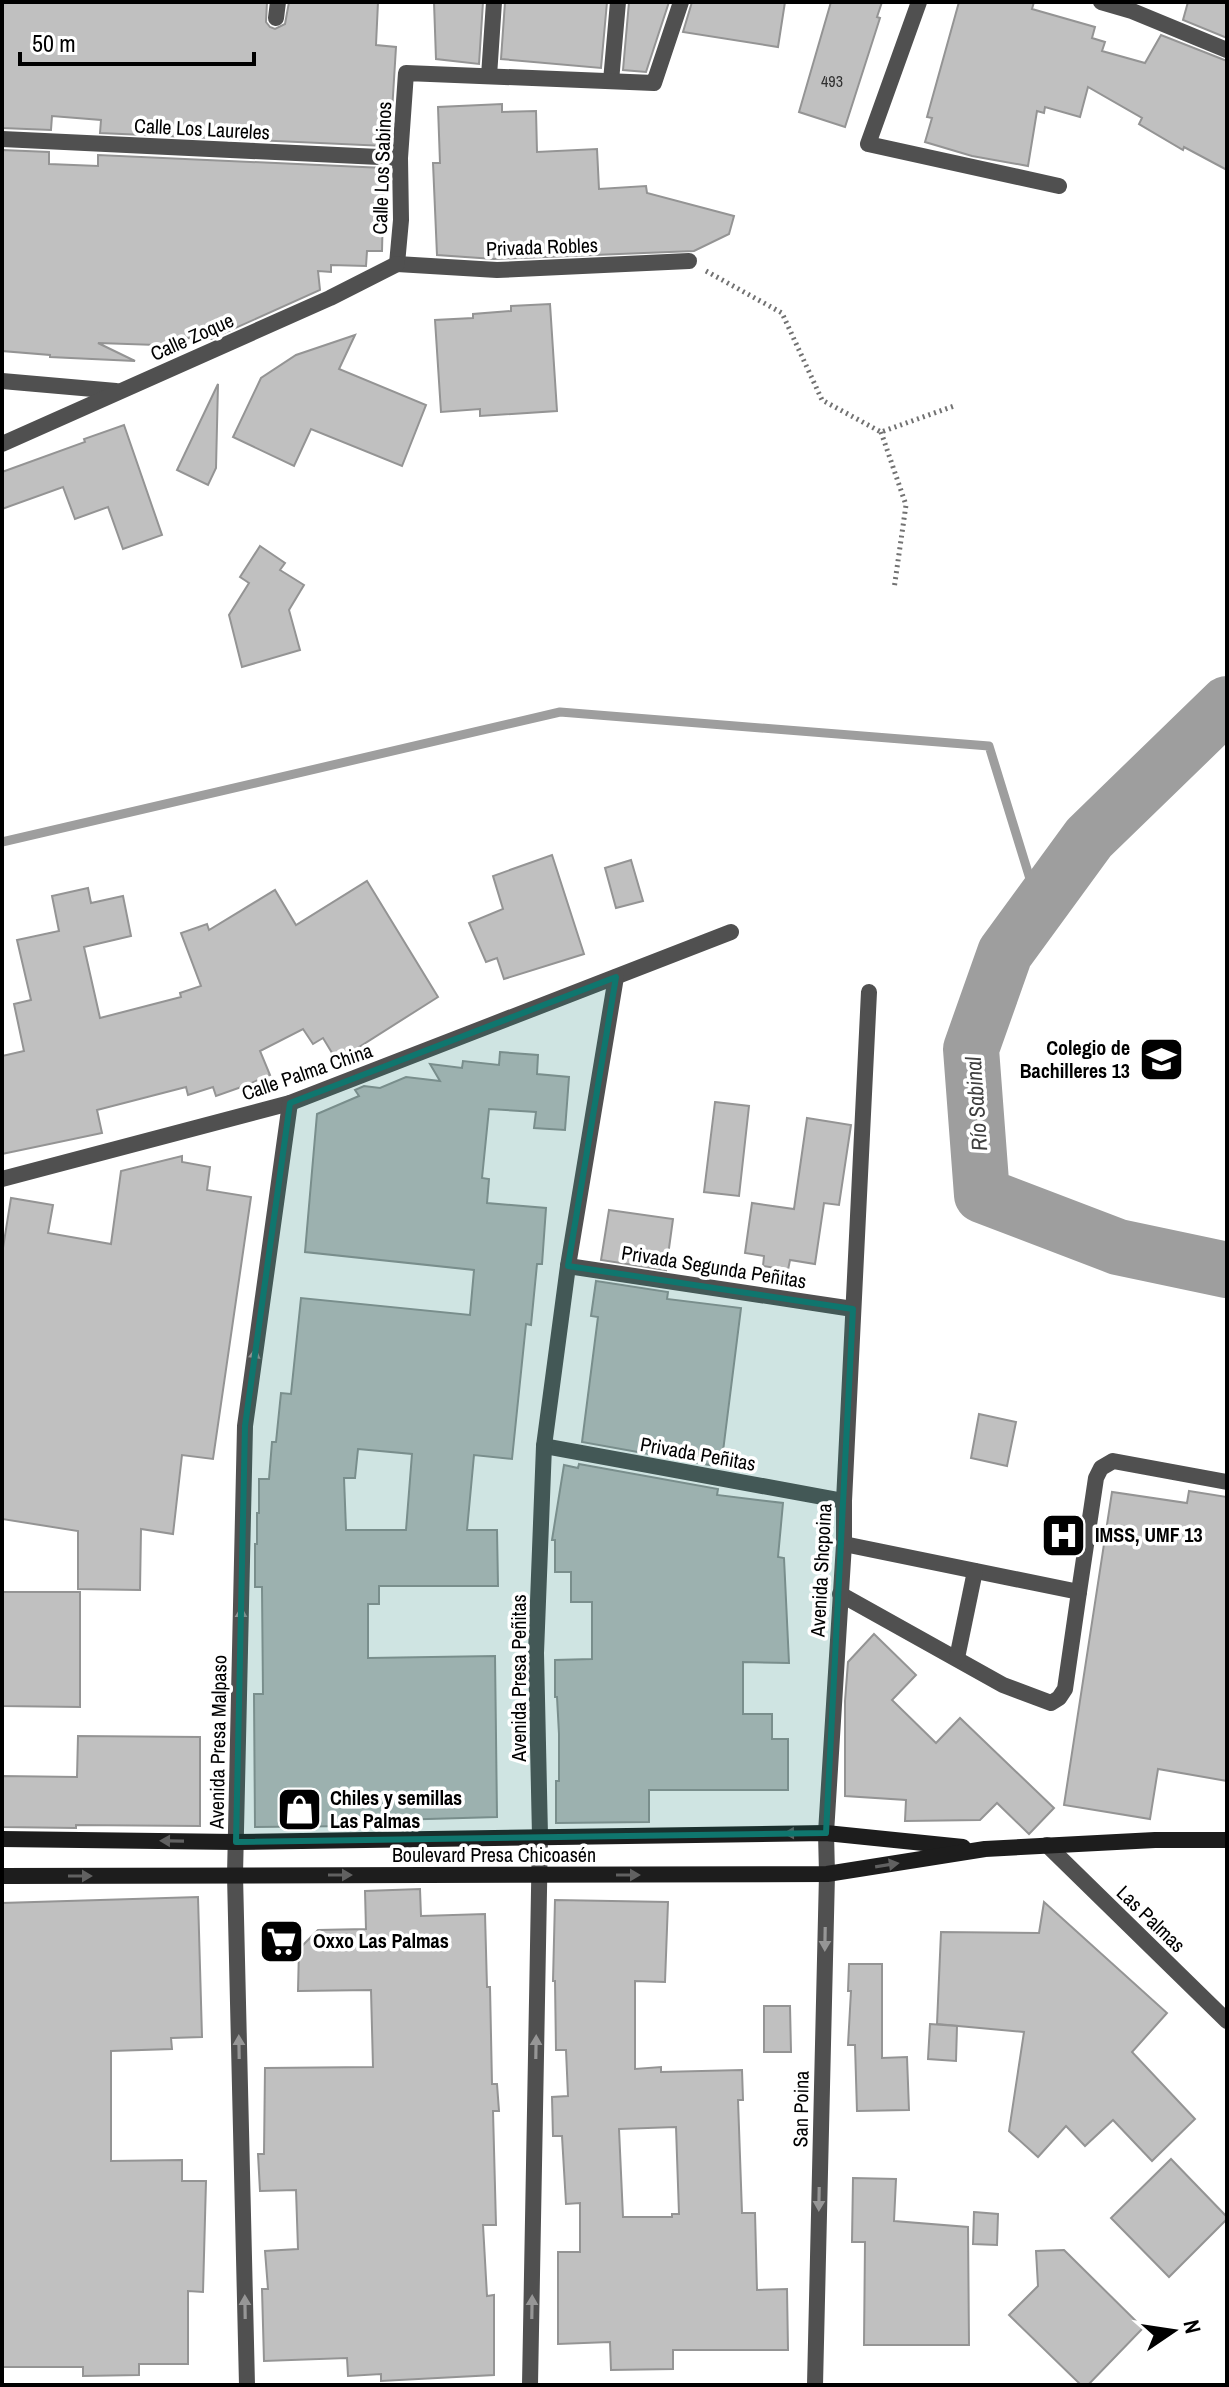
<svg xmlns="http://www.w3.org/2000/svg" width="1229" height="2387" font-family="'Archivo Narrow',sans-serif">
	<style>
		.lines { fill: none; stroke-linecap: round; stroke-linejoin: round }
		.stream { stroke: #9e9e9e; stroke-width: 9 }
		.river { stroke: #9e9e9e; stroke-width: 56 }
		.building { fill: #c0c0c0; stroke: #949494; stroke-width: 2; fill-rule: evenodd }
		.path { stroke: #727272; stroke-width: 5; stroke-dasharray: 2 4; stroke-linecap: butt }
		.lane { stroke: #505050; stroke-width: 16 }
		.street { stroke: #505050; stroke-width: 16 }
		.secondary { stroke: #1d1d1d; stroke-width: 16 }
		.oneway { fill: #969696 }
		.oneway2 { fill: #616161 }
		.marked { fill: #0f766e; fill-opacity: 0.2; stroke: #0f766e; stroke-width: 6; stroke-linejoin: round }
		.labels { text-anchor: middle; stroke-width: 7; stroke-linejoin: round; paint-order: stroke }
		.number-label { font-size: 16px; fill: #303030 }
		.street-label { font-size: 20px; fill: #000; stroke: #fff }
		.poi-label { font-size: 20px; font-weight: bold; fill: #000; stroke: #fff; text-anchor: start }
		.water-label { font-size: 22px; font-style: italic; fill: #3f3f3f; stroke: #fff }
	</style>
	<rect width="100%" height="100%" fill="#fff"/>
	<g class="lines">
		<!-- stream -->
		<polyline class="stream" points="2,842 560,712 989,746 1039,908"/>
		<!-- river -->
		<polyline class="river" points="1227,704 1089,838 1005,953 971,1049 982,1195 1118,1247 1227,1270"/>
	</g>
	<!-- building -->
	<g class="building">
		<polygon points="2,2 267,2 266,22 270,27 275,29 285,24 289,2 378,2 376,45 396,47 390,144 385,144 385,146 100,133 101,120 52,116 51,130 2,128"/>
		<polygon points="434,2 483,2 479,64 436,59"/>
		<polygon points="505,2 607,2 601,68 501,59"/>
		<polygon points="629,2 669,2 646,72 623,70"/>
		<polygon points="692,2 785,2 778,47 683,32"/>
		<polygon points="831,2 882,2 877,17 880,18 845,127 799,112"/>
		<polygon points="959,2 1034,2 1032,9 1095,27 1092,38 1105,42 1102,51 1145,63 1161,35 1227,61 1227,170 1184,147 1183,150 1139,124 1142,118 1088,87 1080,117 1045,107 1044,113 1037,111 1028,166 972,156 925,142 932,118 927,117"/>
		<polygon points="1188,2 1227,2 1227,38 1183,20"/>
		<polygon points="502,104 502,112 536,111 537,152 597,149 599,189 646,186 647,193 734,216 729,234 694,251 494,259 437,255 433,163 440,163 438,107"/>
		<polygon points="2,150 49,152 49,164 98,166 98,155 384,168 382,251 367,251 366,266 331,265 331,272 318,271 320,290 211,339 186,338 186,346 98,343 135,361 50,357 50,355 2,351"/>
		<polygon points="550,304 557,411 480,416 480,409 441,412 435,320 473,318 473,314 511,311 511,306"/>
		<polygon points="355,335 339,369 426,405 402,466 311,429 294,466 233,437 261,378 296,355"/>
		<polygon points="218,384 216,468 208,485 177,470"/>
		<polygon points="124,425 162,535 123,549 108,507 75,519 63,487 2,509 2,472 85,442 84,439"/>
		<polygon points="260,546 285,563 280,570 304,585 289,610 300,650 242,667 229,615 249,583 240,577"/>
		<polygon points="552,855 584,954 504,979 497,958 486,962 469,923 503,909 493,876"/>
		<polygon points="631,860 643,901 616,908 605,868"/>
		<polygon points="367,881 438,997 337,1061 323,1038 313,1044 303,1029 260,1051 270,1075 247,1085 216,1096 213,1087 188,1095 186,1087 97,1110 102,1133 2,1154 2,1056 24,1051 14,1004 31,1000 17,940 59,931 52,896 88,888 91,903 123,896 131,936 84,947 100,1018 181,997 180,993 201,986 181,933 207,924 209,930 275,890 296,925"/>
		<path d="M 500,1052 L 538,1055 L 537,1074 L 569,1077 L 565,1130 L 534,1128 L 536,1112 L 489,1109 L 482,1178 L 489,1179 L 487,1203 L 546,1208 L 542,1264 L 537,1264 L 531,1325 L 526,1324 L 512,1459 L 474,1455 L 467,1530 L 497,1530 L 498,1586 L 379,1586 L 379,1604 L 368,1604 L 368,1658 L 495,1656 L 497,1817 L 358,1821 L 358,1826 L 255,1827 L 254,1694 L 263,1694 L 262,1587 L 255,1587 L 255,1544 L 257,1544 L 257,1513 L 259,1513 L 259,1479 L 269,1479 L 272,1442 L 276,1442 L 281,1393 L 291,1394 L 301,1298 L 470,1315 L 474,1270 L 305,1252 L 317,1114 L 359,1096 L 355,1090 L 364,1086 L 380,1088 L 406,1077 L 440,1081 L 430,1064 L 462,1068 L 463,1061 L 499,1065 ZM 358,1449 L 412,1454 L 406,1530 L 346,1530 L 344,1478 L 355,1478 Z"/>
		<polygon points="715,1102 749,1106 739,1196 704,1192"/>
		<polygon points="807,1118 851,1125 839,1205 824,1203 815,1264 790,1260 788,1270 763,1266 764,1256 745,1253 752,1203 794,1209"/>
		<polygon points="182,1156 182,1162 210,1167 207,1190 251,1197 213,1459 182,1455 173,1534 141,1529 140,1590 78,1589 78,1531 2,1519 2,1254 11,1198 53,1205 48,1233 111,1244 121,1171"/>
		<polygon points="609,1210 673,1219 666,1270 601,1260"/>
		<polygon points="596,1281 668,1292 667,1299 741,1308 721,1467 582,1442 598,1317 591,1316"/>
		<polygon points="979,1414 1016,1422 1007,1466 971,1458"/>
		<polygon points="579,1464 718,1489 717,1495 783,1503 778,1557 784,1558 789,1663 743,1662 743,1714 772,1714 772,1739 788,1739 788,1790 649,1790 649,1822 556,1823 556,1781 559,1781 559,1734 557,1697 555,1697 555,1660 592,1659 592,1602 571,1602 571,1572 555,1572 555,1540 552,1540 564,1465 578,1468"/>
		<polygon points="1189,1491 1227,1497 1227,1781 1158,1769 1150,1819 1064,1805 1112,1492 1187,1503"/>
		<polygon points="2,1592 80,1592 80,1707 2,1706"/>
		<polygon points="874,1634 916,1675 892,1700 936,1743 960,1718 1054,1808 1029,1834 997,1803 980,1820 905,1821 906,1800 845,1796 845,1701 848,1662"/>
		<polygon points="78,1736 200,1737 200,1826 76,1825 76,1828 2,1827 2,1776 77,1777"/>
		<polygon points="420,1889 421,1916 485,1914 487,1987 490,1987 492,2084 497,2084 499,2111 493,2111 496,2225 483,2225 487,2296 494,2295 494,2375 381,2381 381,2374 348,2376 347,2358 264,2361 262,2289 268,2289 265,2251 298,2249 296,2190 260,2191 258,2154 264,2154 265,2068 373,2067 371,1990 298,1991 299,1949 318,1930 366,1929 365,1891"/>
		<polygon points="198,1897 202,2037 171,2038 172,2049 111,2051 111,2161 182,2160 182,2181 206,2181 203,2292 188,2291 188,2364 139,2364 139,2375 83,2376 83,2367 2,2367 2,1903"/>
		<path d="M 555,1900 L 668,1902 L 665,1982 L 635,1981 L 635,2069 L 661,2067 L 661,2072 L 742,2070 L 743,2100 L 738,2100 L 742,2213 L 755,2213 L 757,2290 L 787,2289 L 788,2350 L 673,2350 L 673,2369 L 611,2370 L 610,2342 L 558,2344 L 558,2252 L 580,2252 L 580,2203 L 566,2204 L 562,2136 L 553,2136 L 552,2097 L 568,2096 L 566,2050 L 556,2050 L 555,1981 L 553,1981 ZM 676,2127 L 679,2214 L 672,2214 L 672,2217 L 623,2217 L 619,2129 Z"/>
		<polygon points="1044,1902 1167,2013 1132,2052 1195,2119 1152,2161 1113,2120 1085,2146 1066,2126 1038,2157 1009,2131 1024,2032 937,2024 941,1932 1039,1933"/>
		<polygon points="849,1964 882,1964 882,2058 907,2057 909,2110 857,2111 855,2045 848,2045 851,1991 848,1991"/>
		<polygon points="764,2006 790,2006 791,2052 764,2052"/>
		<polygon points="930,2024 957,2026 956,2061 928,2059"/>
		<polygon points="1171,2159 1227,2217 1227,2219 1169,2277 1111,2218"/>
		<polygon points="853,2178 896,2179 894,2221 968,2227 969,2345 864,2345 865,2242 852,2242"/>
		<polygon points="974,2212 998,2214 997,2245 973,2244"/>
		<polygon points="1064,2250 1143,2328 1088,2385 1081,2385 1009,2315 1038,2286 1036,2251"/>
	</g>
	<g class="lines">
		<!-- path -->
		<g class="path">
			<polyline points="706,271 782,313 822,400 881,432 954,406"/>
			<polyline points="881,432 906,505 894,589"/>
		</g>
		<!-- lane -->
		<g class="lane">
			<polyline points="1079,1592 1096,1478 1101,1468 1113,1461 1227,1482"/>
			<polyline points="840,1594 1003,1685 1051,1703 1059,1698 1065,1689 1079,1592 844,1544"/>
			<polyline points="957,1658 975,1571"/>
		</g>
		<!-- street -->
		<g class="street">
			<polyline points="919,2 868,144 1059,186"/>
			<polyline points="1101,2 1132,11 1227,50"/>
			<polyline points="276,18 278,2"/>
			<polyline points="489,76 494,2"/>
			<polyline points="611,81 618,2"/>
			<polyline points="2,139 400,158"/>
			<polyline points="397,264 401,220 400,158 406,73 654,83 681,2"/>
			<polyline points="397,264 497,270 689,261"/>
			<polyline points="2,381 116,391"/>
			<polyline points="2,444 330,298 397,264"/>
			<polyline points="2,1179 290,1103 731,932"/>
			<polyline points="568,1266 853,1309"/>
			<polyline points="544,1446 844,1501"/>
			<polyline points="1047,1845 1227,2021"/>
			<polyline points="247,2385 235,1875 245,1426 290,1103"/>
			<polyline points="530,2385 540,1836 536,1653 544,1446 568,1266 616,977"/>
			<polyline points="815,2385 827,1874 826,1833 844,1544 844,1501 869,992"/>
		</g>
		<!-- secondary -->
		<g class="secondary">
			<polyline points="2,1839 236,1842 826,1833 963,1847"/>
			<polyline points="2,1876 827,1874 985,1849 1155,1840 1227,1840"/>
		</g>
	</g>
	<!-- one-way arrows -->
	<defs><path id="oneway-solid" d="M-6-.8H1V-3.2L6.5 0L1 3.2V.8H-6Z" transform="scale(2)"/></defs>
	<g class="oneway">
		<use href="#oneway-solid" transform="translate(254 1360) rotate(-82)"/>
		<use href="#oneway-solid" transform="translate(241 1619) rotate(-89)"/>
		<use href="#oneway-solid" transform="translate(825 1939) rotate(91)"/>
		<use href="#oneway-solid" transform="translate(239 2047) rotate(-91)"/>
		<use href="#oneway-solid" transform="translate(536 2047) rotate(-89)"/>
		<use href="#oneway-solid" transform="translate(819 2199) rotate(91)"/>
		<use href="#oneway-solid" transform="translate(245 2307) rotate(-91)"/>
		<use href="#oneway-solid" transform="translate(532 2307) rotate(-89)"/>
	</g>
	<g class="oneway2">
		<use href="#oneway-solid" transform="translate(796 1833) rotate(179)"/>
		<use href="#oneway-solid" transform="translate(172 1841) rotate(-179)"/>
		<use href="#oneway-solid" transform="translate(887 1865) rotate(-9)"/>
		<use href="#oneway-solid" transform="translate(340 1875)"/>
		<use href="#oneway-solid" transform="translate(628 1875)"/>
		<use href="#oneway-solid" transform="translate(80 1876)"/>
	</g>
	<!-- marked area -->
	<path class="marked" d="M 616,977 L 568,1266 L 853,1309 L 826,1833 L 236,1842 L 245,1426 L 290,1103 Z"/>
	<!-- icons -->
	<defs>
		<symbol id="school-square" viewBox="-11 -11 22 22"><rect x="-9" y="-9" width="18" height="18" rx="4" fill="#000" stroke="#fff"/><path d="M0-5L7-2L0 1L-7-2ZM-4 1L0 2.5L4 1V4Q0 6-4 4Z" fill="#fff"/></symbol>
		<symbol id="hospital-square" viewBox="-11 -11 22 22"><rect x="-9" y="-9" width="18" height="18" rx="4" fill="#000" stroke="#fff"/><path d="M-5-5h3v3.5h4V-5h3V5h-3V1.5h-4V5h-3Z" fill="#fff"/></symbol>
		<symbol id="shop-square" viewBox="-11 -11 22 22"><rect x="-9" y="-9" width="18" height="18" rx="4" fill="#000" stroke="#fff"/><path d="M-5-2.5h2.3a2.7 3.5 0 0 1 5.4 0H5L5.5 6h-11ZM-1.5-2.5h3a1.5 2.3 0 0 0-3 0Z" fill="#fff"/></symbol>
		<symbol id="supermarket-square" viewBox="-11 -11 22 22"><rect x="-9" y="-9" width="18" height="18" rx="4" fill="#000" stroke="#fff"/><path d="M-6-5.5h2.5l.6 2H6L4.5 2H-2.5L-4.4-4H-6ZM-1.5 3.2a1.3 1.3 0 1 0 .1 0ZM3 3.2a1.3 1.3 0 1 0 .1 0Z" fill="#fff"/></symbol>
	</defs>
	<g fill-rule="evenodd">
		<use href="#school-square" x="1136" y="1034" width="51" height="51"/>
		<use href="#hospital-square" x="1038" y="1510" width="51" height="51"/>
		<use href="#shop-square" x="274" y="1784" width="51" height="51"/>
		<use href="#supermarket-square" x="256" y="1916" width="51" height="51"/>
	</g>
	<g class="labels">
		<!-- number labels -->
		<g class="number-label">
			<text x="832" y="87">493</text>
		</g>
		<!-- street labels -->
		<g class="street-label">
			<text transform="translate(202 129) rotate(3)" y="7">Calle Los Laureles</text>
			<text transform="translate(382 168) rotate(-88)" y="7">Calle Los Sabinos</text>
			<text transform="translate(542 247) rotate(-2)" y="7">Privada Robles</text>
			<text transform="translate(192 337) rotate(-24)" y="7">Calle Zoque</text>
			<text transform="translate(307 1072) rotate(-19)" y="7">Calle Palma China</text>
			<text transform="translate(714 1267) rotate(9)" y="7">Privada Segunda Peñitas</text>
			<text transform="translate(698 1454) rotate(10)" y="7">Privada Peñitas</text>
			<text transform="translate(821 1570) rotate(-87)" y="7">Avenida Shcpoina</text>
			<text transform="translate(519 1678) rotate(-90)" y="7">Avenida Presa Peñitas</text>
			<text transform="translate(218 1742) rotate(-89)" y="7">Avenida Presa Malpaso</text>
			<text x="494" y="1862">Boulevard Presa Chicoasén</text>
			<text transform="translate(1151 1919) rotate(44)" y="7">Las Palmas</text>
			<text transform="translate(801 2109) rotate(-89)" y="7">San Poina</text>
		</g>
		<!-- poi labels -->
		<g class="poi-label">
			<text x="1130" y="1055" text-anchor="end">Colegio de<tspan x="1130" dy="23">Bachilleres 13</tspan></text>
			<text x="1095" y="1542">IMSS, UMF 13</text>
			<text x="330" y="1805">Chiles y semillas<tspan x="330" dy="23">Las Palmas</tspan></text>
			<text x="313" y="1948">Oxxo Las Palmas</text>
		</g>
		<!-- water labels -->
		<g class="water-label">
			<text transform="translate(976 1104) rotate(-94)" y="8">Río Sabinal</text>
		</g>
	</g>
	<!-- border -->
	<rect width="1229" height="2387" fill="none" stroke="#000000" stroke-width="8"/>
	<!-- north arrow -->
	<g transform="translate(1173 2331) rotate(77)" stroke="#ffffff" stroke-width="6" paint-order="stroke">
	<path d="M0-6L14 30L0 20L-14 30Z" fill="#000000"/>
	<text y="-12" font-size="22" font-weight="bold" text-anchor="middle" fill="#000000">N</text>
	</g>
	<!-- scale -->
	<path d="M20 52v12h234v-12" fill="none" stroke="#000000" stroke-width="4"/>
	<text x="32" y="52" font-size="24" fill="#000000" stroke="#ffffff" stroke-width="6" paint-order="stroke">50 m</text>
</svg>
